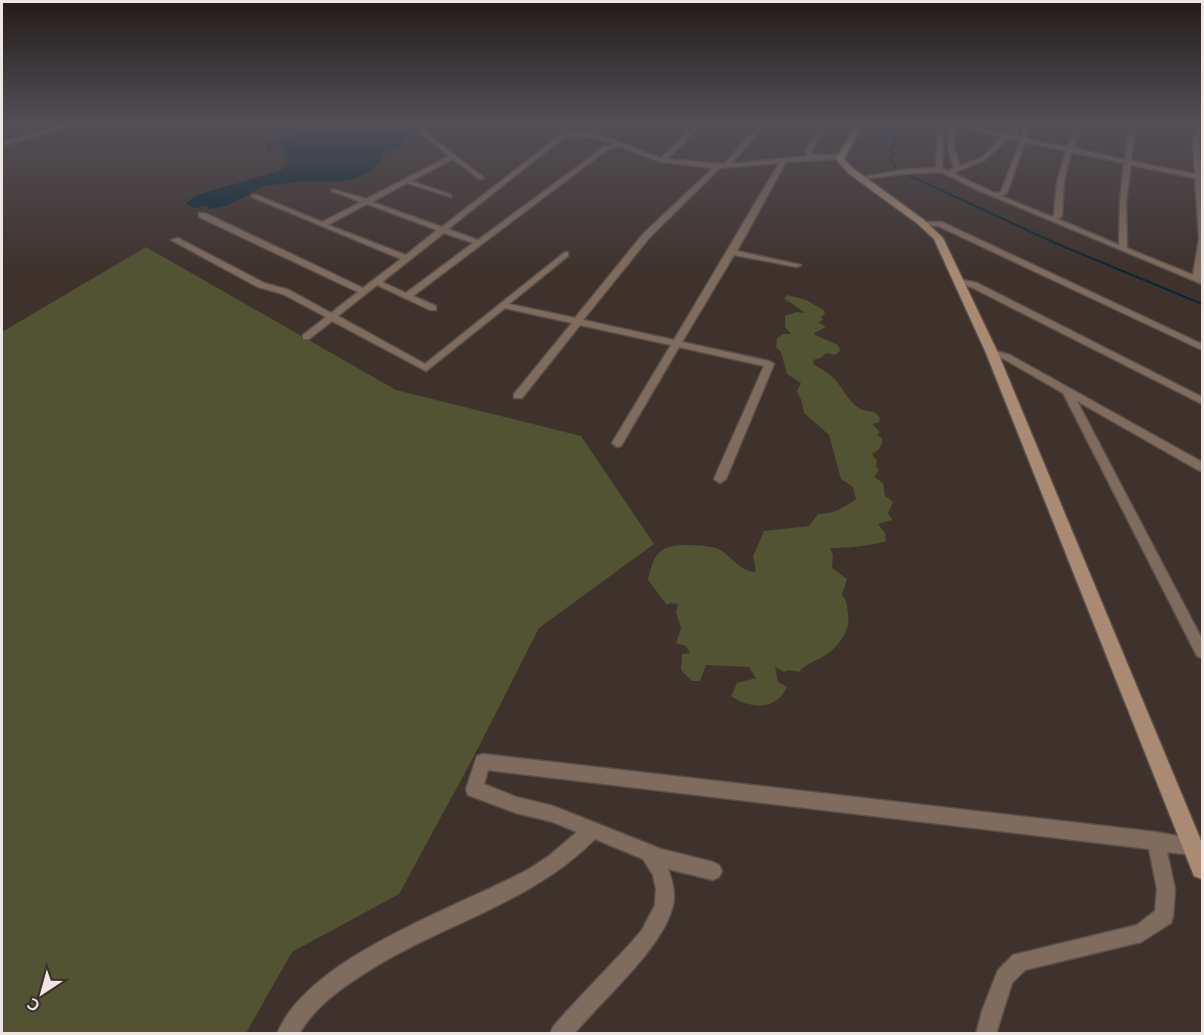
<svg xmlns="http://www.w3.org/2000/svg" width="1204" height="1035" font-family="Mulish,sans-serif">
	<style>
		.green { fill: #515332 }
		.water { fill: #082634 }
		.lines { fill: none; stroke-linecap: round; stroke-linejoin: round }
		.stream { stroke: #082634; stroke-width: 2 }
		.minor-casing { stroke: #5b4f4a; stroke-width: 3 }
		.secondary-casing { stroke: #5b4f4a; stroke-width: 3 }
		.minor { fill: #806c5e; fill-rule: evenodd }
		.secondary { fill: #a98a73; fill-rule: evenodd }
	</style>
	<rect width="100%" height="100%" fill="#3f322d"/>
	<!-- green -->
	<g class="green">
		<polygon points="146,247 396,390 581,436 654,544 539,628 473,758 399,894 292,952 246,1033 2,1033 2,332"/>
		<path d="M 788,295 L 806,300 L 824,310 L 825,314 L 821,317 L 823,320 L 818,322 L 826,327 L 814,333 L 815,335 L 838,345 L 840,351 L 835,355 L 826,353 L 821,358 L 813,360 L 814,365 C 824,370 834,376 840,386 C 846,394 850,402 859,408 C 866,413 874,408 880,418 L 879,422 L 872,424 L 880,432 L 877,435 L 882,438 C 883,445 879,451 872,454 L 877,461 L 876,466 L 879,470 L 874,477 L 883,483 L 885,496 L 893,502 L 888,513 L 892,520 L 878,524 L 885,533 L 886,541 C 876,545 840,549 830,548 L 833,555 L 832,568 L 847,579 L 842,595 C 847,601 847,605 848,613 C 851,630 839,647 824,656 C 814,662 807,663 799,672 L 789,670 L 784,672 L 775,667 L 778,682 L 787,687 C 776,711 750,709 731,696 L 737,683 L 756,678 L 749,667 L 706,665 L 700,681 L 692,681 L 681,670 L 682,654 L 690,653 L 686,646 L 676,643 L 681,628 L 676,612 L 678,604 L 670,603 L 667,605 L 648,580 C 654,553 659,545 688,545 C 696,545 709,546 716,548 C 731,554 739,572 756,572 L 753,556 L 764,531 L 809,526 L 818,514 C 833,514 844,508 856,499 L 853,487 L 841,479 L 829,435 L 804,413 L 802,402 L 797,391 L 801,383 L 787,374 L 781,352 L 776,347 L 777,338 L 783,334 L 791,334 L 785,327 L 785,316 L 797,312 L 805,313 L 784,298 Z"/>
	</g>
	<!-- water -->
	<polygon class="water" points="318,126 423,126 403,138 402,146 382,155 382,161 374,168 355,179 341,182 306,181 264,186 229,205 208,209 208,206 193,208 186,203 197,195 279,171 289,165 280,145 272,145 271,152 267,151 264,143 295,136"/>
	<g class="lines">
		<!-- stream -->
		<g class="stream">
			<polyline points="896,126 898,127 893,131 896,143 890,150 894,153 889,159 896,168"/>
			<polyline points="904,173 1055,243 1202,304"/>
		</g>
		<defs>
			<g id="minor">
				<polygon points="60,126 70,126 2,146 2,142"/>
				<path d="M 694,126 L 701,126 L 667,159 L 724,164 L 758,126 L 764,126 L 731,164 L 807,156 L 805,150 L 821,126 L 827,126 L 811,150 L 813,155 L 840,155 L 843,157 L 840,159 L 786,162 L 737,251 L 801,265 L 797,267 L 734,255 L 682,342 L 769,361 L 774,364 L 726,479 L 720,483 L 714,479 L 764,366 L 679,347 L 621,446 L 617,447 L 612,443 L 671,345 L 580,325 L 522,398 L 514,398 L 514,394 L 572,323 L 505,308 L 426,371 L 332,321 L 309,339 L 303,339 L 303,335 L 326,317 L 283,294 L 258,287 L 171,240 L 178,238 L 264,283 L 289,290 L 331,313 L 358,292 L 199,217 L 199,213 L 205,213 L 363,288 L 401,259 L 252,197 L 252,195 L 256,195 L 322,222 L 361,202 L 332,191 L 332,189 L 366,199 L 449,156 L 418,131 L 420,128 L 484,178 L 479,179 L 453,159 L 412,181 L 451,195 L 451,197 L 407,183 L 372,202 L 442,227 L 559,136 C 598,126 624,147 661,158 ZM 573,136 L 597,138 L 614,144 L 604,147 L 478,240 L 448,229 L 563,138 ZM 619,146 L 661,162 L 713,168 L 643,234 L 575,318 L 509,304 L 568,256 L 568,252 L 565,252 L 425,364 L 338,316 L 377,285 L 430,310 L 436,310 L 436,306 L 413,296 L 608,149 ZM 779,163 L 674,340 L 583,320 L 649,238 L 720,168 ZM 367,204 L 437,230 L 406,255 L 328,225 ZM 444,233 L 473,243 L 406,293 L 382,282 Z"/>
				<path d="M 938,126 L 944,126 L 942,168 L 948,171 L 954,168 L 948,148 L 948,126 L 954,126 L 954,148 L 960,166 L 981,158 L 1002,137 L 957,126 L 969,126 L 1005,134 L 1013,126 L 1020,126 L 1011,135 L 1021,137 L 1025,126 L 1031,126 L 1026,139 L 1067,147 L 1076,126 L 1082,126 L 1073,148 L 1125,160 L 1129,126 L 1135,126 L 1131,161 L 1195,174 L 1193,142 L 1195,126 L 1201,126 L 1199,142 L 1202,176 L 1202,284 L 973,188 L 941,172 L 901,174 L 860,180 L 857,178 L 901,170 L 936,168 ZM 1008,138 L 1020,141 L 1001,192 L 995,193 L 953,173 L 985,160 ZM 1025,142 L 1066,151 L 1057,182 L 1054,215 L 1052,217 L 1001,196 L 1007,193 ZM 1071,152 L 1124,163 L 1120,202 L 1119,245 L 1058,219 L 1062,216 L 1064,182 ZM 1131,165 L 1195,178 L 1199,239 L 1193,275 L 1127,248 L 1126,202 Z"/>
				<polygon points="921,222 942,222 1202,344 1202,350 938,226 921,226"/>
				<polygon points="955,278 977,283 1202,397 1202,404 971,287 955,282"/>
				<polygon points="992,350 1010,355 1202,462 1202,471 1198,470 1077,401 1202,639 1202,658 1197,656 1063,393 1004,359 989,355 989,351"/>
				<path d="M 483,754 L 1156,832 L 1199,840 L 1202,846 L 1199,852 L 1193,855 L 1167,852 L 1175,889 L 1173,916 L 1171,923 L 1141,942 L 1025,970 L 1012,983 L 996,1034 L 976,1034 L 982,1011 L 998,970 L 1013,955 L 1137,925 L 1155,911 L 1157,889 L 1149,849 L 488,770 L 484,784 L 516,797 L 553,806 L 661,849 L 713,862 L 719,865 L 722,871 L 719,877 L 713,880 L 668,869 C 672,880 676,893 673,905 C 664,947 602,1000 574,1034 L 550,1034 L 553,1027 L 565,1013 L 630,944 L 642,930 L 655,905 L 656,889 L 653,875 L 643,859 L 595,839 C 530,905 437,925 362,975 C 337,991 314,1008 299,1034 L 277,1034 C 309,956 458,908 529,869 L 549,856 L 577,832 L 553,822 L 516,813 L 468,795 L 466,789 L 477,756 Z"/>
			</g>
			<polygon id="secondary" points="855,126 862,126 844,159 854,169 924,220 943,238 998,353 1202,843 1202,879 1194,876 986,353 934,239 918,224 848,173 836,159"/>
		</defs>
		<!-- minor casing -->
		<use href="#minor" class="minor-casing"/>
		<!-- secondary casing -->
		<use href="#secondary" class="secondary-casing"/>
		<!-- minor -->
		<use href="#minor" class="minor"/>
		<!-- secondary -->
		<use href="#secondary" class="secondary"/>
	</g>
	<!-- sky -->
	<linearGradient id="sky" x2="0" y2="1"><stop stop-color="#231c19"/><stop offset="0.46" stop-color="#524f57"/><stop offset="1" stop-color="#524f57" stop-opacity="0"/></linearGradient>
	<rect width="1204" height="271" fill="url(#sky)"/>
	<!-- border -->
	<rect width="1204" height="1035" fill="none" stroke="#eee6e2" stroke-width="6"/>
	<!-- north arrow -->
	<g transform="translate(42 993) rotate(216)" stroke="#3f322d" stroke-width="4.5" paint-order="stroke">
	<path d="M0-4.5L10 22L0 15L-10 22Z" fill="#eee6e2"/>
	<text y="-9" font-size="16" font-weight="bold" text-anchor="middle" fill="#eee6e2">С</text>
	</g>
</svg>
